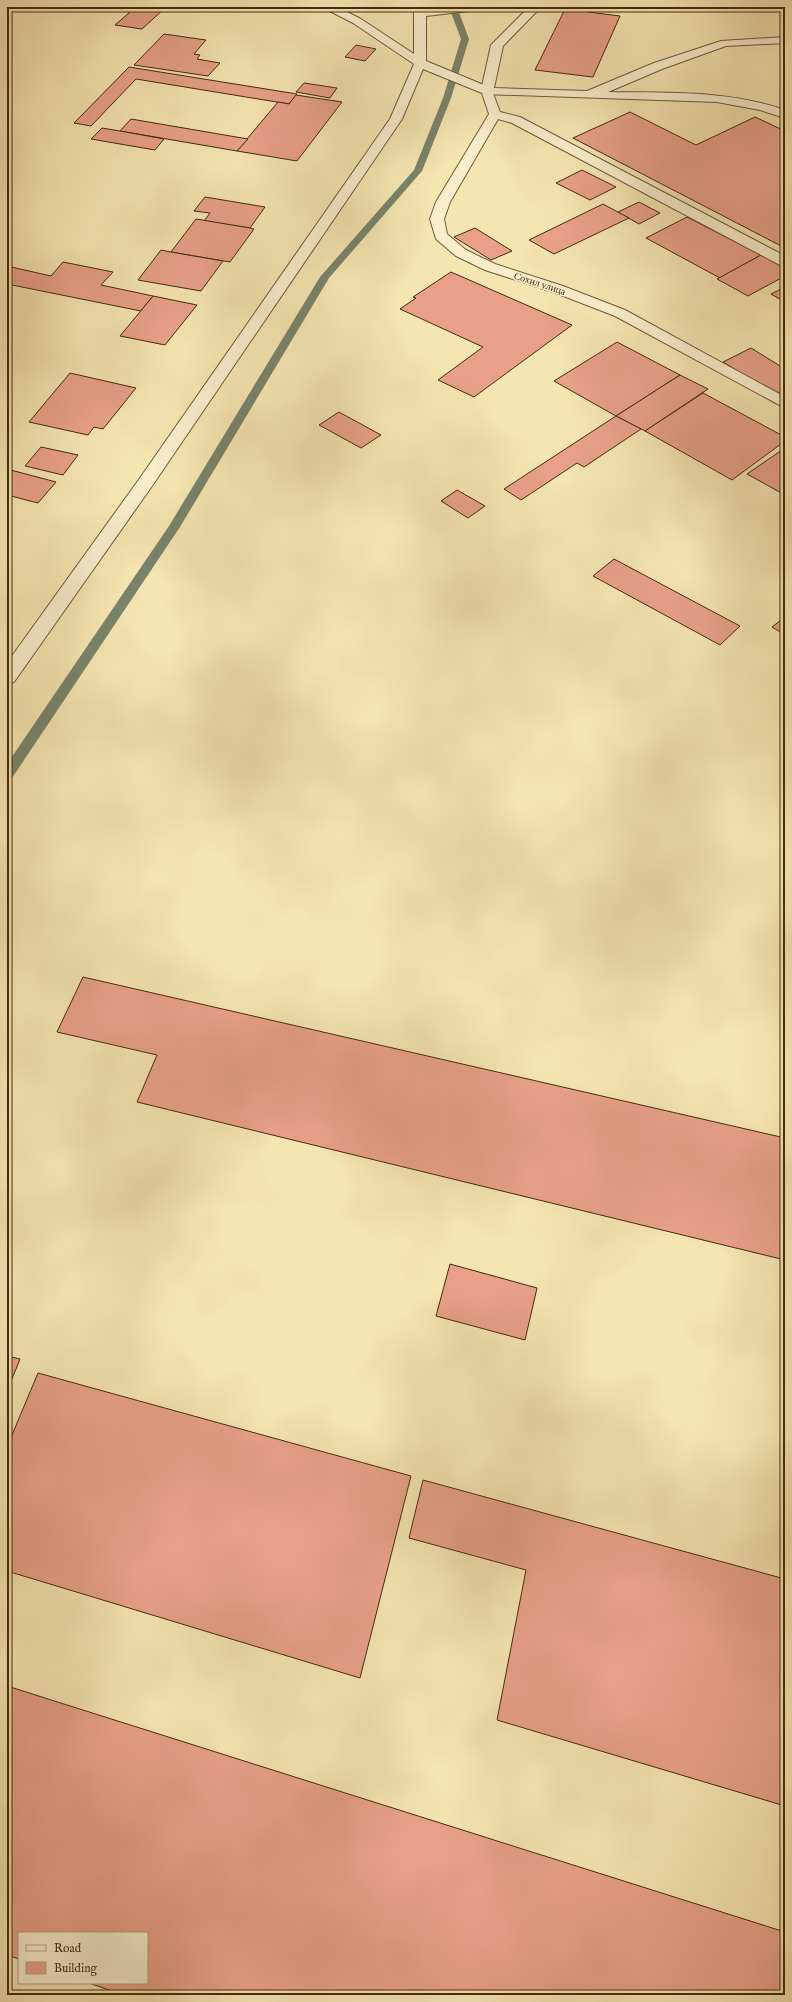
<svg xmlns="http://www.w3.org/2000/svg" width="792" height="2002" font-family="'IM FELL English',serif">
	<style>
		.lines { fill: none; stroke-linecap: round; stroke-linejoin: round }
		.stream { fill: #79836b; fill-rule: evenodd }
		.building { fill: #e8a187; stroke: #442a0f }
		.service-casing { stroke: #705938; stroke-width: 2 }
		.minor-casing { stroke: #705938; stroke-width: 2 }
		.service { fill: #f8eecc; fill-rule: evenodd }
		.minor { fill: #f8eecc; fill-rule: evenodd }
		.labels { text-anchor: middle; stroke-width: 3; stroke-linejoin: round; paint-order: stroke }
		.far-street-label { font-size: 10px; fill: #442a0f; stroke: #f8eecc }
	</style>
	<rect width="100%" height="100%" fill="#f5e5b1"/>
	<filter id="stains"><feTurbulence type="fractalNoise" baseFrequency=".005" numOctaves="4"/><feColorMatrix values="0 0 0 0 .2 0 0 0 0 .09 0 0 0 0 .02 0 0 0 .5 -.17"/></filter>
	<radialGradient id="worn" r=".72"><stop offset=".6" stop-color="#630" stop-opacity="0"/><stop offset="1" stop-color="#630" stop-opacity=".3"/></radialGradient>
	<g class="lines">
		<!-- stream -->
		<polygon class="stream" points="449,7 457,7 469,39 451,98 422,171 329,278 180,527 12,778 7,779 7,764 169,526 320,277 414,170 443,98 461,39"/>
	</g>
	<!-- building -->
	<g class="building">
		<polygon points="136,7 166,7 142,29 115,25"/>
		<polygon points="565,9 620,16 593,77 535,70"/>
		<polygon points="164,34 206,40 194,54 200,55 197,59 220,63 208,76 134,65"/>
		<polygon points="356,45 376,49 365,61 345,57"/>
		<polygon points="129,67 297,94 289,104 136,79 91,126 74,123"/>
		<polygon points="304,83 337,88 330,98 296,92"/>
		<polygon points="296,95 342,102 297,161 237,151 278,102 289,104"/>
		<polygon points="630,112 696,145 755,117 785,131 785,248 573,138"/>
		<polygon points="131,119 248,139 237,151 120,131"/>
		<polygon points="102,128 120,131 164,139 155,150 91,139"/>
		<polygon points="582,170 616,187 590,200 556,183"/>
		<polygon points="205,197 265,207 250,228 204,221 210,213 194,211"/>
		<polygon points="639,202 660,213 639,224 618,212"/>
		<polygon points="603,204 629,218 554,254 529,240"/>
		<polygon points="687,217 761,255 720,278 646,238"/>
		<polygon points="196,219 250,228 254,229 230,262 171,252"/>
		<polygon points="475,228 512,251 491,260 454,237"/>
		<polygon points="161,250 171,252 223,261 201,291 138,280"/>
		<polygon points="761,255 785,268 785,276 748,296 717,279"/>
		<polygon points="63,262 113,272 101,285 153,296 141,311 7,284 7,266 51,276"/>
		<polygon points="451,272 572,325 474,397 438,380 483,347 400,309 416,298 413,297"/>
		<polygon points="785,287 785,302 771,294"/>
		<polygon points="153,296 197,305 165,345 120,336"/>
		<polygon points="617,342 680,375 616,416 554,381"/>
		<polygon points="751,348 785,369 785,400 723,362"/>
		<polygon points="70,373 136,388 103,429 94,427 88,435 29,422"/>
		<polygon points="680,375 708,389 645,431 616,416"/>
		<polygon points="703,393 785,437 785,441 732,480 645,431"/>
		<polygon points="339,412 381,435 361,448 319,425"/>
		<polygon points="616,416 641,429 584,467 577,463 521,500 504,489"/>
		<polygon points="41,447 78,455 63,475 25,466"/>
		<polygon points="785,448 785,495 747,474"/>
		<polygon points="7,469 56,482 38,503 7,495"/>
		<polygon points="457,490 485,506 468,518 441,501"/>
		<polygon points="614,559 740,626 720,645 593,576"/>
		<polygon points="785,617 785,635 772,627"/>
		<polygon points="83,977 785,1138 785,1260 137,1102 157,1055 57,1032"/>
		<polygon points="450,1264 537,1288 525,1340 436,1316"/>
		<polygon points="7,1356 20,1359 7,1391"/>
		<polygon points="38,1373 411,1476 360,1678 7,1571 7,1447"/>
		<polygon points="423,1480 785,1579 785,1806 497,1720 526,1570 409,1538"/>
		<polygon points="7,1686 785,1932 785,1995 123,1995 89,1983 147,1983 147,1933 19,1933 19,1959 7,1955"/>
	</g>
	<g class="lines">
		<defs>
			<path id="service" d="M 529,7 L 541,7 L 503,46 L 494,88 L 587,91 L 654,63 L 721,41 L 785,37 L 785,43 L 726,46 L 662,69 L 608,92 C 668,93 727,90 785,110 L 785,118 L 760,110 L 717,102 L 483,94 L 481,91 L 491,45 Z"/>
			<polygon id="minor" points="322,7 337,7 361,19 414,54 414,7 426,7 426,9 484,7 478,10 426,16 426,61 491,88 500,112 520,117 785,256 785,266 780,265 512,123 498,119 450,202 444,219 447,234 466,250 495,264 563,286 625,310 785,397 785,408 615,316 553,292 485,270 456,256 436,239 430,219 436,202 489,114 482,93 423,69 402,119 152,486 14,682 7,684 7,663 140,478 390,119 414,64 353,23"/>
		</defs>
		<!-- service casing -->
		<use href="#service" class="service-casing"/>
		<!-- minor casing -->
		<use href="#minor" class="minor-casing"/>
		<!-- service -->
		<use href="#service" class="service"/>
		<!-- minor -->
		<use href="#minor" class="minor"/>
	</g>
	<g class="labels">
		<!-- far-street labels -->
		<g class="far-street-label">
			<text transform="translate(540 283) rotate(18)" y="4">Сохил улица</text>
		</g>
	</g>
	<!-- margin -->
	<rect width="792" height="2002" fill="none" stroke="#f5e5b1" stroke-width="24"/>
	<rect x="8" y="8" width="776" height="1986" fill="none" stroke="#442a0f" stroke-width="2"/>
	<rect x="12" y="12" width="768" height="1978" fill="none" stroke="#442a0f"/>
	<!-- legend -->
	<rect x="18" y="1932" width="130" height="52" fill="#f8eecc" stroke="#b0a080"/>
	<rect x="26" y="1945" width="20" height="6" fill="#f8eecc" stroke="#b0a080"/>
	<text x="54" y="1952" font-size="12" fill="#442a0f">Road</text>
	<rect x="26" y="1962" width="20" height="12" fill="#e8a187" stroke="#b0a080"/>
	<text x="54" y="1972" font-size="12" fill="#442a0f">Building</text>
	<rect width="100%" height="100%" filter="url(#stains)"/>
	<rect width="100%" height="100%" fill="url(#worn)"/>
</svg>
